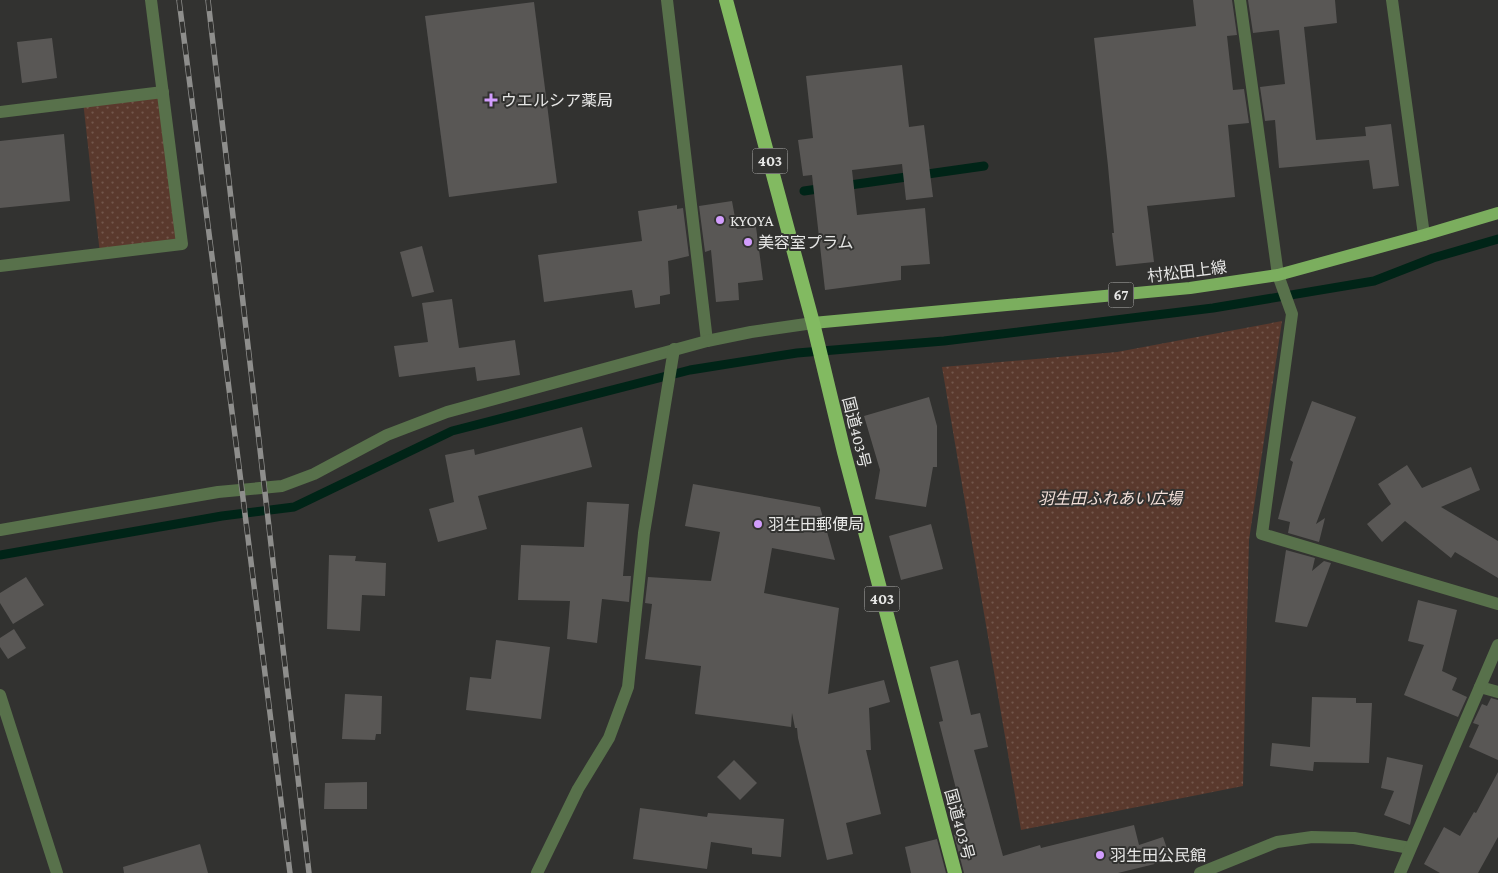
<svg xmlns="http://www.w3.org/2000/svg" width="1498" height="873" font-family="'Crimson Pro','Noto Sans JP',serif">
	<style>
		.park { fill: url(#park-dots) }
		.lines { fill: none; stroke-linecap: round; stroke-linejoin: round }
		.stream { stroke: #002417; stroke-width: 9 }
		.building { fill: #595755 }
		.minor { stroke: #58714b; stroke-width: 12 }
		.primary { stroke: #7bae5e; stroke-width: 12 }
		.trunk { stroke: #82ba61; stroke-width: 14 }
		.rail-casing { stroke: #8e8e8c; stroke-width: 5.5 }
		.rail { stroke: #323230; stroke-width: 4; stroke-dasharray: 11; stroke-linecap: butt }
		.poi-dot { fill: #d29dfd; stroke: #323230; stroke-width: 2 }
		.labels { text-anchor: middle; stroke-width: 4; stroke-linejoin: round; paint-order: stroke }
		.shield { fill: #323230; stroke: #b1b1af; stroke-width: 1 }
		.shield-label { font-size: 15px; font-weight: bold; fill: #e7e7e6 }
		.poi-label { font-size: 16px; fill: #e7e7e6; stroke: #323230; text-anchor: start }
		.street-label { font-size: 16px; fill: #e7e7e6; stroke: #323230 }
		.park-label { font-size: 16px; font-style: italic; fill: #f2dfd8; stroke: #323230 }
	</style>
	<defs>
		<pattern id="park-dots" width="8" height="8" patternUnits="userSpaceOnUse" patternTransform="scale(1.25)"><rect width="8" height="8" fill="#5a392d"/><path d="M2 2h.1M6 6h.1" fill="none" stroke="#72564b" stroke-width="1.8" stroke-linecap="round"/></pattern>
	</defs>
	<rect width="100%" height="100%" fill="#323230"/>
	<!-- park -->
	<g class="park">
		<polygon points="163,92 182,244 100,254 83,101"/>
		<polygon points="1282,321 1249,540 1243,786 1021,830 942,367 1117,352"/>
	</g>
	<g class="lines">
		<!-- stream -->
		<g class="stream">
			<polyline points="843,186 984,166"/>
			<polyline points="804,191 825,188"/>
			<polyline points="0,555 222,516 294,507 452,431 690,370 797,353 944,341 1213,308 1374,281 1433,258 1498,239"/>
		</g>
	</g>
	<!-- building -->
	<g class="building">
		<polygon points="1193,0 1232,0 1237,35 1227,36 1233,90 1244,89 1249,123 1228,125 1235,197 1147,206 1154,262 1116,266 1112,233 1114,233 1108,166 1094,38 1196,26"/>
		<polygon points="1248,0 1335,0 1337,23 1304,27 1316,140 1366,136 1365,127 1391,124 1399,186 1373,189 1369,160 1279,168 1275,120 1265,121 1260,87 1285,84 1279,30 1253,33"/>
		<polygon points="534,2 557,183 449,197 425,16"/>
		<polygon points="52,38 57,78 22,83 17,42"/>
		<polygon points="902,65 909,127 924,125 933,197 906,200 902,164 852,170 857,215 925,208 930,264 901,266 901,280 825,290 812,175 803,176 798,140 813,138 806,76"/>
		<polygon points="64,134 70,201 0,208 0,141"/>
		<polygon points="732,201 737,229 756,227 763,280 738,283 739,300 716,302 711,250 705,252 699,206"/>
		<polygon points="677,205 677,209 683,208 689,256 668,261 670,294 660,296 660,304 635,308 632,290 544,302 538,255 642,241 638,211"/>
		<polygon points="422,246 434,292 412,297 400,252"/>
		<polygon points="452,299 459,348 515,340 520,375 477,381 475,367 399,377 394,346 428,342 422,303"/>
		<polygon points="929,397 937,426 937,467 933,467 926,507 875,499 880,470 864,416"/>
		<polygon points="1312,401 1356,417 1316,524 1325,518 1319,542 1288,533 1290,522 1278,519 1293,462 1290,460"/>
		<polygon points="582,427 592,467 478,496 487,529 438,542 429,509 454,502 445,455 474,449 475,455"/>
		<polygon points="1407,465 1422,488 1471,467 1480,490 1441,507 1498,541 1498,578 1455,552 1451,558 1405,521 1382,542 1367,524 1391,504 1378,484"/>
		<polygon points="693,484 820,507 835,560 772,548 764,593 839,608 828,694 884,680 890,702 869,708 871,750 866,750 881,814 846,823 853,854 827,860 798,738 797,728 795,728 792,713 791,727 695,714 701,666 645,659 652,604 645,603 648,577 711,581 720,532 685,526"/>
		<polygon points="587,502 629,504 623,576 631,576 629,602 602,599 597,643 567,639 570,601 518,600 521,545 584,547"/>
		<polygon points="931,524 943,569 901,580 889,536"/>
		<polygon points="1286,550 1315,558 1312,571 1324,561 1331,563 1307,627 1275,622"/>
		<polygon points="329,555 356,556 355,561 386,563 385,596 362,595 360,631 327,629"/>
		<polygon points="26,577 44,605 13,624 0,603 0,593"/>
		<polygon points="1418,600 1457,610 1442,671 1457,678 1452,690 1467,697 1458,717 1404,695 1424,645 1408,641"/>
		<polygon points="14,629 26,648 8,659 0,647 0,638"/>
		<polygon points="496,640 550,647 541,719 466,710 470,677 491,679"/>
		<polygon points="958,660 971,715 980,713 988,747 974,750 1003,856 1040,845 1041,848 1134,825 1139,845 1163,837 1171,860 1118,873 964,873 954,835 967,832 939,722 943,721 930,667"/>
		<polygon points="345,694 382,696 381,734 376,734 375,740 342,739"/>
		<polygon points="1312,697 1356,698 1356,703 1372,703 1369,763 1314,762 1313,771 1270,766 1272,743 1310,747"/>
		<polygon points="1491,698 1498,700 1498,760 1469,747 1479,725 1473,723 1482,704 1487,706"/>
		<polygon points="1387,757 1423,765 1410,825 1384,815 1394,791 1381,788"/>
		<polygon points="734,760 757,783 740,800 717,777"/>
		<polygon points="1498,772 1498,837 1478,873 1440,873 1424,864 1444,827 1460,836 1474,812 1476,813"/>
		<polygon points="367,782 367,809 324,809 325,783"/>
		<polygon points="640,808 707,817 708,813 784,819 781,857 752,854 752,848 711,842 707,869 633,859"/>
		<polygon points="937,839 946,873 911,873 905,847"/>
		<polygon points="200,844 208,873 124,873 123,867"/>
	</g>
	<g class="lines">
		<!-- minor -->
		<g class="minor">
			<polyline points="667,0 707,341"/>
			<polyline points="1240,0 1278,275 1292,314 1262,534 1498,604"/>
			<polyline points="1392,0 1424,235"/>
			<polyline points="0,112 163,92"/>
			<polyline points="0,266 182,244 151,0"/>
			<polyline points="0,530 218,492 282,486 314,474 387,435 447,412 707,341 751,332 813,323"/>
			<polyline points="1480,687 1498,692"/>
			<polyline points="0,695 57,873"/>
			<polyline points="537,873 578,789 609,738 628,687 644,533 674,349"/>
			<polyline points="1200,873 1277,842 1312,837 1354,838 1410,848"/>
			<polyline points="1400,873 1498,645"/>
		</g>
		<!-- primary -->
		<polyline class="primary" points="813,323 1190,288 1278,275 1424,235 1498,213"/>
		<!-- trunk -->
		<polyline class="trunk" points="726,0 813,323 844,452 955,873"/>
		<defs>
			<g id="rail">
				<polyline points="179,0 242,490 290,873"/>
				<polyline points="208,0 309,873"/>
			</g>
		</defs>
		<!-- rail casing -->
		<use href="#rail" class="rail-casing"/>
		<!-- rail -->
		<use href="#rail" class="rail"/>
	</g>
	<!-- markers -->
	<g class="poi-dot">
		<path d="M488.5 92.5h5v5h5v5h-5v5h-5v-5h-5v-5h5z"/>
		<circle cx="720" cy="220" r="5"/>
		<circle cx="748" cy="242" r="5"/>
		<circle cx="758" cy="524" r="5"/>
		<circle cx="1100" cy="855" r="5"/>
	</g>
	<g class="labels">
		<!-- shield labels -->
		<g class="shield">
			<rect x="752.5" y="148.5" width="35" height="25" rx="4"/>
			<rect x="1108.5" y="282.5" width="25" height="25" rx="4"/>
			<rect x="864.5" y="586.5" width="35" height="25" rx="4"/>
		</g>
		<g class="shield-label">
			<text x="770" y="166">403</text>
			<text x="1121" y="300">67</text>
			<text x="882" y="604">403</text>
		</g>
		<!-- poi labels -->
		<g class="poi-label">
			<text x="501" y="106">ウエルシア薬局</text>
			<text x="730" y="226">KYOYA</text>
			<text x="758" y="248">美容室プラム</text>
			<text x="768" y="530">羽生田郵便局</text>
			<text x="1110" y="861">羽生田公民館</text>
		</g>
		<!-- street labels -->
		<g class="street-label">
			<text transform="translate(1187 271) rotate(-7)" y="6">村松田上線</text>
			<text transform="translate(857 432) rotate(76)" y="6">国道403号</text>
			<text transform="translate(960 824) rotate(75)" y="6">国道403号</text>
		</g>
		<!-- park labels -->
		<g class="park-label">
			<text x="1110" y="504">羽生田ふれあい広場</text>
		</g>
	</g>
</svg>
